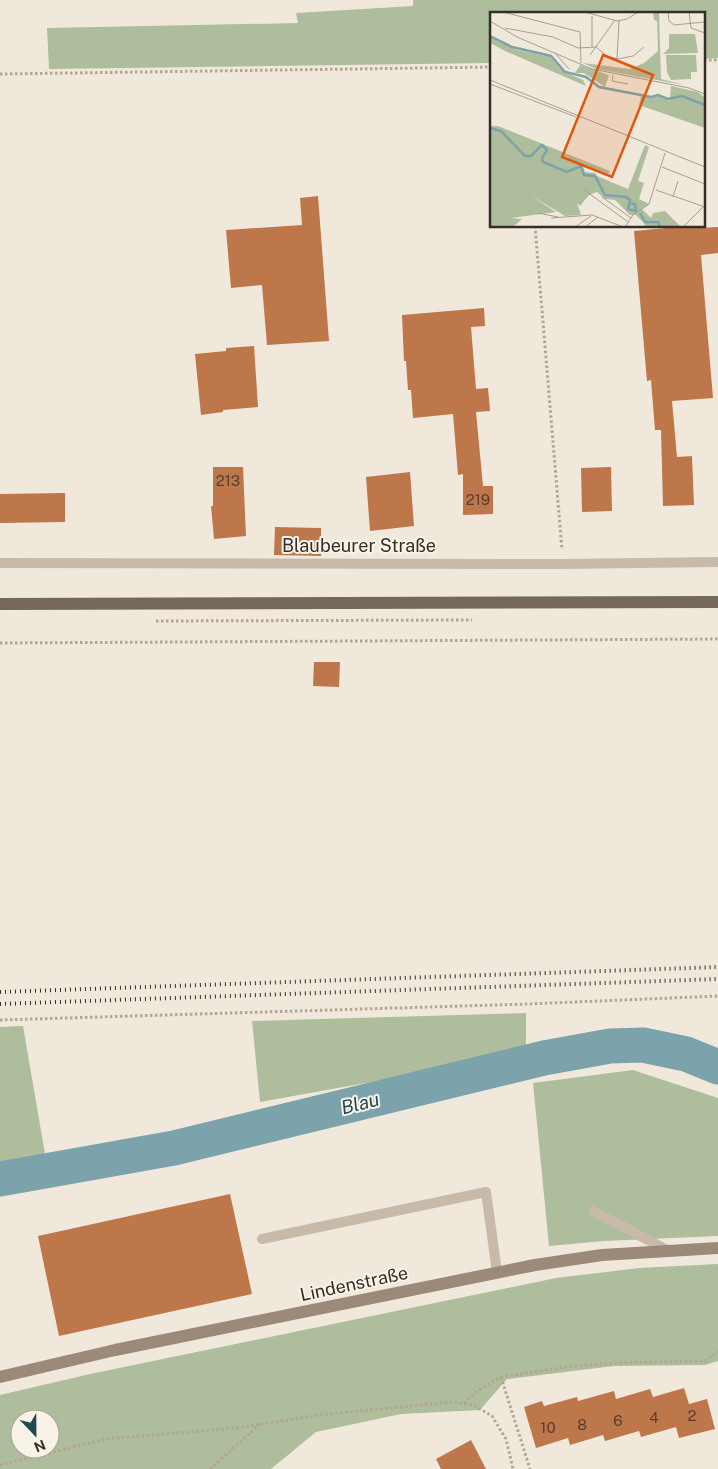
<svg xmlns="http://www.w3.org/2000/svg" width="718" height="1469" font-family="'Public Sans',sans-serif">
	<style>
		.green { fill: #aebe9c; fill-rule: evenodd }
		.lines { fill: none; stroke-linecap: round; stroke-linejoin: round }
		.river { stroke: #7ca3ab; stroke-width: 35 }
		.building { fill: #be764b }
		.path { stroke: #b3a592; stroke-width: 3; stroke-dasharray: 2.5 2.5; stroke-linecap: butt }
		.lane { stroke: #c7baa8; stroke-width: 10 }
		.secondary { stroke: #9b8a7a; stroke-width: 12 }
		.primary { stroke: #75675a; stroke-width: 12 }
		.rail { stroke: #342d28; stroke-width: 4; stroke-dasharray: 1 4; stroke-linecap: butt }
		.labels { text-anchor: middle; stroke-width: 4; stroke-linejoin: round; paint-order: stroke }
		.number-label { font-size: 15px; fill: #563f31 }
		.street-label { font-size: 18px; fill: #342d28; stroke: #f8f2e7 }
		.water-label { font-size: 19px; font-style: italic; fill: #204953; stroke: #f8f2e7 }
		.inset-river { fill: none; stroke: #7ca3ab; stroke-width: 2.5 }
		.inset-road { fill: none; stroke: #a59e93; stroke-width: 1 }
		.view { fill: #df570d; fill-opacity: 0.15; stroke: #df570d; stroke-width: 2.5 }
		.inset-edge { fill: none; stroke: #342d28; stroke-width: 2.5 }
	</style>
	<rect width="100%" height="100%" fill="#f0e9db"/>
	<!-- green -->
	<g class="green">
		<polygon points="413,0 718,0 718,58 704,59 704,14 492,14 492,63 49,69 47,28 298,23 296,13 413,6"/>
		<polygon points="526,1013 526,1054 260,1102 252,1021"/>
		<polygon points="23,1026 45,1154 0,1162 0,1027"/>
		<polygon points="633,1070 718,1098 718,1236 604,1241 549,1246 533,1083"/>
		<path d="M 718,1264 L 718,1361 L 705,1365 L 614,1366 L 507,1379 L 480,1410 L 401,1414 L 316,1432 L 271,1469 L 0,1469 L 0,1395 L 90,1374 L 556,1278 L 639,1268 ZM 20,1419 L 50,1419 L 50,1449 L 20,1449 Z"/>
	</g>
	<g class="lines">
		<!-- river -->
		<polyline class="river" points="0,1179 174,1148 544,1058 610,1046 643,1045 686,1054 718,1067"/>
	</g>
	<!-- building -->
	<g class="building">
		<polygon points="318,196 329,341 267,345 262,285 231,288 226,230 302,225 300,198"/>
		<polygon points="688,226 699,226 699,228 718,227 718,253 701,255 713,398 672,401 677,457 692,456 694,505 663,506 661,430 655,430 651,380 647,381 634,231"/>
		<polygon points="484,308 485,326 471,327 476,389 488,388 490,411 476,412 483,486 493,486 493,514 463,515 463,474 458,475 453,414 413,418 411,390 408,390 406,361 404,361 402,315"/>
		<polygon points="254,346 258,407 223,410 223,412 201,415 195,354 226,351 226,348"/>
		<polygon points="213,467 243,467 246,536 214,539 211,506 213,506"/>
		<polygon points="611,467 612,511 582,512 581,468"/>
		<polygon points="410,472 414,526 370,531 366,477"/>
		<polygon points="65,493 65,522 0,523 0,494"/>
		<polygon points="275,527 321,528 321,556 274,555"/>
		<polygon points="314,662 340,662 339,687 313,686"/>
		<polygon points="230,1194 252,1294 59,1336 38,1236"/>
		<polygon points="684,1388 689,1404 707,1399 715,1429 679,1438 676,1427 641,1437 639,1431 605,1441 603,1435 570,1445 568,1438 536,1448 524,1407 542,1401 544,1406 577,1397 578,1401 614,1391 616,1399 650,1389 653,1397"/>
		<polygon points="471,1440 486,1469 441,1469 436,1459"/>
	</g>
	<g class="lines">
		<!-- path -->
		<g class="path">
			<polyline points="704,60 718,60"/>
			<polyline points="0,74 492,67"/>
			<polyline points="535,226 562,550"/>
			<polyline points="156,621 472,620"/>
			<polyline points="0,643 718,639"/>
			<polyline points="0,1020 528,1004 718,996"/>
			<polyline points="501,1377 530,1469"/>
			<polyline points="464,1403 477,1391 501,1377 565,1367 615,1363 705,1361 718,1352"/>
			<polyline points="0,1465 106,1439 235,1428 327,1414 451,1402 473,1405 492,1416 506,1439 513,1469"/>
			<polyline points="210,1469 260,1424"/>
		</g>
		<!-- lane -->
		<g class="lane">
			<polyline points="0,563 563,564 718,562"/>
			<polyline points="593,1211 667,1250"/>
			<polyline points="262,1239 486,1192 497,1272"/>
		</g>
		<!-- secondary -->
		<polyline class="secondary" points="0,1377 115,1350 535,1265 602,1255 718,1248"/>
		<!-- primary -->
		<polyline class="primary" points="0,604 718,602"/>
		<!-- rail -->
		<g class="rail">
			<polyline points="0,992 718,967"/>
			<polyline points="0,1004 718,979"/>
		</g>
	</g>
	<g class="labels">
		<!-- number labels -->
		<g class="number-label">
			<text x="228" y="486">213</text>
			<text x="478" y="505">219</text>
			<text x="692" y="1421">2</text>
			<text x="654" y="1423">4</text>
			<text x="618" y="1426">6</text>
			<text x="582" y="1430">8</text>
			<text x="548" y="1433">10</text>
		</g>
		<!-- street labels -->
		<g class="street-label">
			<text x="359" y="552">Blaubeurer Straße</text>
			<text transform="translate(354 1284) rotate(-12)" y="6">Lindenstraße</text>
		</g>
		<!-- water labels -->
		<g class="water-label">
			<text transform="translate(360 1103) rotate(-14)" y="7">Blau</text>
		</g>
	</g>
	<!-- overview -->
	<g transform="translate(490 12)">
		<rect width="215" height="215" fill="#f0e9db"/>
		<path d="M 163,0 L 169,0 L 171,67 L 194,73 L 106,57 L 93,51 L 140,57 L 154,51 L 168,39 L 167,9 L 164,8 ZM 179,22 L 205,22 L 208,41 L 173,42 L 179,36 ZM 0,25 L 27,38 L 60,45 L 74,60 L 93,68 L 96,74 L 15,39 L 0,31 ZM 176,43 L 206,43 L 207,60 L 201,60 L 201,67 L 181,68 L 177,60 ZM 90,53 L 119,63 L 115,75 L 94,61 L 85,61 ZM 181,74 L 208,80 L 215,86 L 215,116 L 149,93 L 151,84 L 168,84 L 180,89 ZM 0,114 L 8,114 L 120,159 L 119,162 L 93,154 L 95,160 L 105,161 L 107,164 L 138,177 L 155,133 L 159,135 L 148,169 L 154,171 L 149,187 L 159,192 L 152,197 L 161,206 L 163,201 L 175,199 L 191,215 L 154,215 L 155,212 L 146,203 L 140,203 L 125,188 L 115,187 L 107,180 L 99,183 L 90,194 L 87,191 L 91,203 L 75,204 L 40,183 L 66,200 L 21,206 L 32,207 L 23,215 L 0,215 Z" fill="#aebe9c"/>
		<path class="inset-river" d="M 0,24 L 22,35 L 61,44 L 75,60 L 96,65 L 109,75 L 161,85 L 168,83 L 178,87 L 192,84 L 215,93M 0,116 L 11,119 L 35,144 L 41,144 L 52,133 L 57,138 L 52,146 L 53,150 L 77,160 L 91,154 L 94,163 L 105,164 L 115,183 L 136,185 L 140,188 L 138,197 L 146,199 L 145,192 L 139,191M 150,201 L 155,210 L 168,210 L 170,215"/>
		<path class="inset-road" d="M 13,0 L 90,20 L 91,51M 95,0 L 127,9 L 137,7 L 148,0M 178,0 L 179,9 L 184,13 L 215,10M 199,0 L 201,16 L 215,21M 0,9 L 27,25 L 102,57 L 199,76 L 215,82M 15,16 L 63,25 L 88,36 L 106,35M 102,35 L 102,4M 106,35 L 117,44 L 128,47 L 143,44 L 154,35M 64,40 L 79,57M 100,43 L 125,8M 127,47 L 129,9M 123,63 L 122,69 L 138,72M 0,68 L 215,155M 0,72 L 86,105M 172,155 L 215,172M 93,177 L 138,210M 166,178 L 215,195M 112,185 L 141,206M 183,185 L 188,169M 48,201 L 68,205M 61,206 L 102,203 L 133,215M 85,215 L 101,204M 95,215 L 108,205M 135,215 L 143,203 L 159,192 L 175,141M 193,215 L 213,195"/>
		<path class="view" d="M 113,43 L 163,63 L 122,165 L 72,145 Z"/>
		<rect width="215" height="215" class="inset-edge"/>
	</g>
	<!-- north arrow -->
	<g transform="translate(35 1434) rotate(158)"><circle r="24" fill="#f8f2e7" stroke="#aaa39b"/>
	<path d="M0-4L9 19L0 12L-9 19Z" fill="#204953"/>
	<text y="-8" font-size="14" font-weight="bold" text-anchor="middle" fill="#342d28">N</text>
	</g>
</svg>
